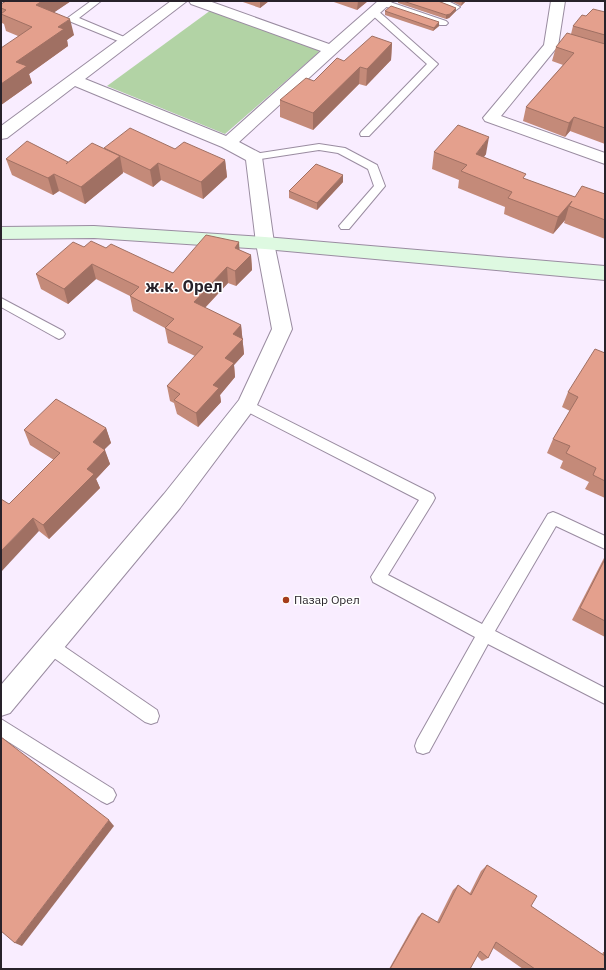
<svg xmlns="http://www.w3.org/2000/svg" width="606" height="970" font-family="'IBM Plex Sans',sans-serif">
	<style>
		.green { fill: #b2d3a5 }
		.lines { fill: none; stroke-linecap: round; stroke-linejoin: round }
		.lane-casing { stroke: #9a8ca1; stroke-width: 2 }
		.street-casing { stroke: #9a8ca1; stroke-width: 2 }
		.secondary-casing { stroke: #9a8ca1; stroke-width: 2 }
		.lane { fill: #fff; fill-rule: evenodd }
		.street { fill: #fff; fill-rule: evenodd }
		.secondary { fill: #def9e1; fill-rule: evenodd }
		.wall { fill: #c48a79 }
		.shaded-wall { fill: #a07063 }
		.building { fill: #e4a08d; stroke: #a07063 }
		.poi-dot { fill: #a53d1b; stroke: #fff; stroke-width: 1.5 }
		.labels { text-anchor: middle; stroke-width: 3; stroke-linejoin: round; paint-order: stroke }
		.poi-label { font-size: 12px; fill: #28222a; stroke: #fff; text-anchor: start }
		.district-label { font-size: 16px; font-weight: bold; fill: #28222a; stroke: #fff }
	</style>
	<rect width="100%" height="100%" fill="#f9edff"/>
	<!-- green -->
	<polygon class="green" points="211,10 316,48 319,52 225,134 107,86"/>
	<g class="lines">
		<defs>
			<g id="lane">
				<polygon points="91,1 101,1 79,18 129,39 131,41 129,43 123,43 69,21 67,19 69,17"/>
				<polygon points="381,1 387,1 446,21 448,23 446,25 440,25 381,5 380,3"/>
				<polygon points="436,1 448,1 460,7 456,10 437,3"/>
				<polygon points="374,9 377,10 438,64 369,136 361,136 360,134 361,132 427,64 371,14 369,12"/>
				<polygon points="319,144 345,148 377,165 385,186 349,229 341,229 339,226 374,186 368,169 338,153 319,150 254,160 249,157 254,154"/>
				<polygon points="1,298 63,331 65,334 63,337 59,339 55,337 1,307"/>
				<polygon points="247,400 433,494 435,498 433,502 388,575 482,624 548,514 553,512 558,514 605,536 605,549 556,526 495,631 605,688 605,704 488,644 429,752 423,754 417,752 415,746 417,740 475,637 373,582 371,577 419,500 242,409 240,405 242,401"/>
				<polygon points="50,639 56,641 157,710 159,716 157,722 151,724 145,722 44,651 42,646 44,641"/>
				<polygon points="1,719 113,789 116,795 113,801 107,804 101,801 1,737"/>
			</g>
			<g id="street">
				<polygon points="171,1 187,1 85,79 226,136 321,51 191,4 189,1 209,1 329,44 378,1 393,1 239,142 260,153 262,157 274,243 292,329 257,405 180,508 10,713 1,716 1,685 164,494 239,400 272,329 256,243 246,160 222,147 75,86 7,138 1,139 1,126"/>
				<polygon points="551,1 565,1 558,46 501,116 605,153 605,164 485,121 483,118 544,45"/>
			</g>
			<polygon id="secondary" points="94,226 265,237 605,266 605,280 265,249 94,238 1,239 1,227"/>
		</defs>
		<!-- lane casing -->
		<use href="#lane" class="lane-casing"/>
		<!-- street casing -->
		<use href="#street" class="street-casing"/>
		<!-- secondary casing -->
		<use href="#secondary" class="secondary-casing"/>
		<!-- lane -->
		<use href="#lane" class="lane"/>
		<!-- street -->
		<use href="#street" class="street"/>
		<!-- secondary -->
		<use href="#secondary" class="secondary"/>
	</g>
	<!-- wall -->
	<g class="wall">
		<polygon points="6,1 71,1 54,12 74,35 67,40 68,46 29,74 32,83 1,105 18,36 6,31 4,24 2,23 1,19 1,4"/>
		<polygon points="240,1 269,1 260,8"/>
		<polygon points="331,1 368,1 357,10"/>
		<polygon points="398,1 438,1 456,8 456,11 449,18 446,19 398,3"/>
		<polygon points="451,1 466,1 461,6"/>
		<polygon points="385,11 439,26 433,31 385,15"/>
		<polygon points="605,12 605,144 570,131 565,137 523,121 526,107 563,65 552,61 556,47 571,34 573,26 586,16"/>
		<polygon points="392,43 391,60 366,86 359,84 313,130 280,117 280,100 314,81 344,61"/>
		<polygon points="104,148 175,149 225,160 227,177 203,199 161,180 153,187 123,172 123,173 85,204 59,191 53,195 12,175 6,159 68,162 104,149"/>
		<polygon points="434,152 486,154 484,157 525,179 575,197 605,194 605,239 564,223 565,220 553,234 504,214 505,207 458,188 459,180 432,169"/>
		<polygon points="343,182 317,210 289,198 289,191"/>
		<polygon points="239,242 239,250 251,255 252,270 236,286 228,283 205,308 241,325 244,354 234,365 235,377 220,395 221,402 198,427 177,414 174,403 170,401 167,386 195,356 168,343 165,328 133,311 130,296 96,279 68,304 41,289 36,274 84,247 106,248 173,273"/>
		<polygon points="605,353 605,498 585,489 589,482 560,468 563,461 547,453 553,439 570,411 562,407 568,392"/>
		<polygon points="106,428 111,443 104,449 110,464 96,479 100,488 49,539 39,531 9,504 54,460 30,445 24,430"/>
		<polygon points="605,556 605,637 572,620"/>
		<polygon points="487,865 531,906 602,955 603,952 605,952 605,969 523,969 493,948 488,958 482,961 477,956 470,969 389,969 418,917 422,913 437,922 453,890 458,885 470,893 481,871"/>
	</g>
	<!-- shaded-wall -->
	<g class="shaded-wall">
		<polygon points="42,1 71,1 40,22 36,5"/>
		<polygon points="260,1 269,1 260,8"/>
		<polygon points="358,1 368,1 357,10"/>
		<polygon points="463,1 466,1 461,6 462,2"/>
		<polygon points="456,8 456,11 449,18 446,19 446,15"/>
		<polygon points="70,19 74,35 67,40 68,46 29,74 32,83 1,105 1,84 16,62 58,27"/>
		<polygon points="439,22 439,26 433,31 434,28"/>
		<polygon points="392,43 391,60 366,86 367,69"/>
		<polygon points="360,67 359,84 313,130 313,113"/>
		<polygon points="574,117 570,131 565,137 569,123"/>
		<polygon points="489,137 486,154 473,171 476,154"/>
		<polygon points="120,156 123,173 85,204 81,187"/>
		<polygon points="225,160 227,177 203,199 201,182"/>
		<polygon points="158,163 161,180 153,187 150,170"/>
		<polygon points="54,174 59,191 53,195 48,178"/>
		<polygon points="343,175 343,182 317,210 317,203"/>
		<polygon points="572,201 569,206 565,220 553,234 558,217"/>
		<polygon points="239,242 240,257 235,248"/>
		<polygon points="251,255 252,270 236,286 235,271"/>
		<polygon points="92,264 96,279 68,304 64,289"/>
		<polygon points="227,267 228,283 196,317 194,302"/>
		<polygon points="241,325 244,354 234,365 235,377 220,395 221,402 198,427 196,413 225,358 233,334"/>
		<polygon points="106,428 111,443 98,456 93,442"/>
		<polygon points="105,450 110,464 96,479 100,488 49,539 43,525 87,469"/>
		<polygon points="33,518 39,531 1,572 1,551"/>
		<polygon points="109,820 114,826 22,946 15,943"/>
	</g>
	<!-- building -->
	<g class="building">
		<polygon points="6,1 42,1 36,5 70,19 58,27 64,29 16,62 27,66 1,84 1,48 32,27 1,14 6,10 1,8 1,4"/>
		<polygon points="403,1 438,1 456,8 450,14 446,15"/>
		<polygon points="391,6 439,22 434,28 385,11"/>
		<polygon points="593,9 605,12 605,35 573,26 582,15 586,16"/>
		<polygon points="567,33 605,44 605,128 574,117 569,123 526,107 574,53 556,47"/>
		<polygon points="372,36 392,43 367,69 360,67 313,113 280,100 306,78 314,81 337,58 344,61"/>
		<polygon points="458,125 489,137 476,154 526,174 523,178 575,197 582,186 605,194 605,220 569,206 572,201 558,217 508,198 512,192 461,171 467,165 434,152"/>
		<polygon points="130,128 175,149 184,142 225,160 201,182 158,163 150,170 104,148"/>
		<polygon points="27,141 68,162 66,164 92,143 120,156 81,187 54,174 48,178 6,159"/>
		<polygon points="316,164 343,175 317,203 289,191"/>
		<polygon points="206,235 239,242 235,248 251,255 235,271 227,267 194,302 241,325 233,334 243,339 225,358 234,363 213,385 219,388 196,413 174,400 180,394 167,386 203,347 165,328 174,319 130,296 139,287 92,264 64,289 36,274 73,242 84,247 91,241 106,248 111,244 173,273"/>
		<polygon points="595,349 605,353 605,481 593,475 596,468 566,453 570,446 553,439 578,397 568,392"/>
		<polygon points="56,399 106,428 93,442 105,450 87,469 94,474 43,525 33,518 1,551 1,499 9,504 60,453 24,430"/>
		<polygon points="605,559 605,621 580,608"/>
		<polygon points="1,737 109,820 15,943 1,931"/>
		<polygon points="487,865 537,896 531,906 605,956 605,969 535,969 496,942 488,958 480,951 470,969 390,969 422,913 439,923 458,885 471,895"/>
	</g>
	<!-- markers -->
	<circle class="poi-dot" cx="286" cy="600" r="4"/>
	<g class="labels">
		<!-- poi labels -->
		<g class="poi-label">
			<text x="294" y="604">Пазар Орел</text>
		</g>
		<!-- district labels -->
		<g class="district-label">
			<text x="184" y="292">ж.к. Орел</text>
		</g>
	</g>
	<!-- border -->
	<rect width="606" height="970" fill="none" stroke="#28222a" stroke-width="4"/>
</svg>
